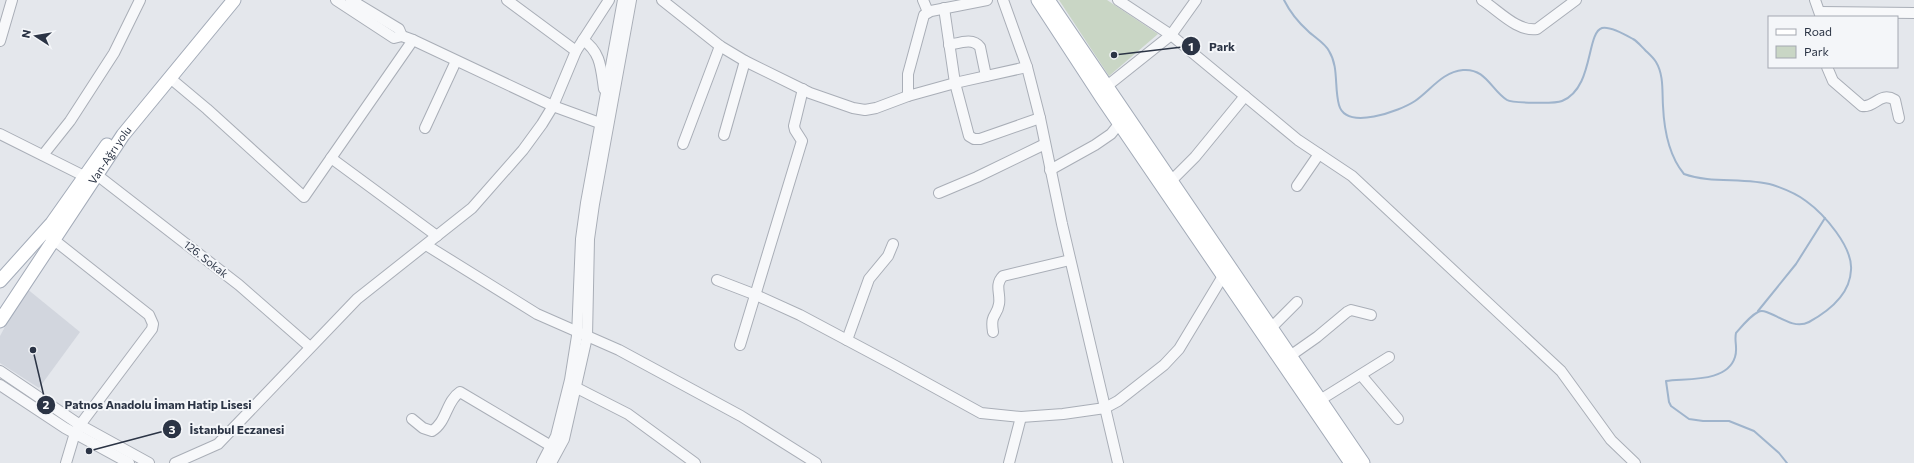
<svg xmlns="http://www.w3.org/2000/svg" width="1914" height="463" font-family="Commissioner,sans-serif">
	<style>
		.built { fill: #d2d6de }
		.green { fill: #c9d6c5 }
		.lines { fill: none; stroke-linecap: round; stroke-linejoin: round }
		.stream { stroke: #9fb4cc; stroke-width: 2 }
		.minor-casing { stroke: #a9aeb7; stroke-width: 12 }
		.major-casing { stroke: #a3abb8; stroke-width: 15 }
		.minor { stroke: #f7f8fa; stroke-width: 10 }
		.major { stroke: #fff; stroke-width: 13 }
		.labels { text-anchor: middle; stroke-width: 4; stroke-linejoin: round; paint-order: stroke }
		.street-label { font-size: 11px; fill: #2b3445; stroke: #f4f6f9 }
		.leader { fill: none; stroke: #2b3445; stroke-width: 1.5 }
		.callout-dot { fill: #2b3445; stroke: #f4f6f9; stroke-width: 1.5 }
		.mark-label { font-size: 12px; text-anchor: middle; font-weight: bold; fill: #fff }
		.callout-label { font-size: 12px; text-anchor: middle; font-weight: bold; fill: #2b3445; stroke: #f4f6f9; stroke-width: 4; stroke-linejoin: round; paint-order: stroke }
	</style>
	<rect width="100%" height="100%" fill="#e4e7ec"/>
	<!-- built -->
	<polygon class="built" points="26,288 80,332 39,388 0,363 0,336"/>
	<!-- green -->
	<polygon class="green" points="1059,0 1107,0 1158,34 1109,76"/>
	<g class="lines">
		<!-- stream -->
		<g class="stream">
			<path d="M 1284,0 C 1290,12 1298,22 1308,31 C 1314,37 1325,43 1329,51 C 1339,67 1334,87 1339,105 C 1346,131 1400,111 1415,101 C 1431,90 1442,72 1463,70 C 1486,68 1491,90 1507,100 C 1512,103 1555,104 1562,101 C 1594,88 1586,33 1602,28 C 1610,26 1626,35 1633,39 C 1637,41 1641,46 1645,50 C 1648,53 1653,57 1656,62 C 1664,75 1662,92 1663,106 C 1664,128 1669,156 1684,174 C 1712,184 1744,177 1773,185 C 1785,189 1797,194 1806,201 C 1824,214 1853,247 1851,270 C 1850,295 1829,311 1809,322 C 1790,332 1769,306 1758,312 C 1750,316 1742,326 1736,333 C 1734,341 1738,348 1735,357 C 1727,383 1686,378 1666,381 L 1669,402 L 1671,406 L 1689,419 L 1703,421 L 1729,421 L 1754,431 L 1779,453 L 1787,463"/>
			<polyline points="1758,311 1796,264 1825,218"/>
		</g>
		<defs>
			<g id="minor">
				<polyline points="336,0 394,38 402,36 413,40 553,106 605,125"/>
				<polyline points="351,0 399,29 402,36"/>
				<polyline points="507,0 576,51"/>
				<polyline points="662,0 720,46 745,61 810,93 853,108 865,110 876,108 908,96 955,83 1027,67"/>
				<polyline points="923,0 928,12"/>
				<polyline points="1003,0 1027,67 1040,118 1062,224 1118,463"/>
				<polyline points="1118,0 1171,35 1298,140 1352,176 1561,371 1611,440 1635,463"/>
				<path d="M 1482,0 C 1498,10 1517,32 1537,29 L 1576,0"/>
				<polyline points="1815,0 1821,17"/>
				<polyline points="944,8 955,83 969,136 974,139 980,139 1040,118"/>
				<polyline points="1820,12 1914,13"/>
				<path d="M 583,40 C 601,52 601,69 604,89"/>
				<polyline points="0,41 12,0"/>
				<path d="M 949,45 C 959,43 973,37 980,47 L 986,76"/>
				<path d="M 1827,67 L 1833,81 L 1862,106 C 1875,108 1880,91 1895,100 L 1899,118"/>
				<polyline points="170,78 207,109 304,197 413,40"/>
				<polyline points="1107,86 1171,35 1196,0"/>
				<polyline points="908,96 908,74 924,15 931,11 987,0"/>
				<polyline points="425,128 456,61"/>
				<polyline points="0,134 90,179"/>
				<polyline points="724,135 745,61"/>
				<polyline points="683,144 720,46"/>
				<polyline points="43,155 70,121 114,53 140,0"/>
				<polyline points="331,158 437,236"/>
				<polyline points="1050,170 1095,145 1111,134 1123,119"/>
				<polyline points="97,175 239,285 310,347"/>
				<polyline points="1171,181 1195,157 1245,96"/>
				<polyline points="1297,186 1319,154"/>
				<polyline points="939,193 977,177 1045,144"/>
				<polyline points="49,236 149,315 153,324 152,329 80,425 75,433 66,463"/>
				<polyline points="426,245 537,314 619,350 741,416 816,463"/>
				<polyline points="717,280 756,295 800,315 892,364 981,413 1021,417 1063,414 1105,408 1118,401 1164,365 1179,349 1223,276 1228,272"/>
				<polyline points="1271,328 1297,302"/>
				<path d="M 993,332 C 990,313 997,317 999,304 C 1001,294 994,285 1003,276 L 1070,260"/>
				<polyline points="847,340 869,279 888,256 893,244"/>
				<polyline points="740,345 801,144 802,141 795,130 794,126 803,89"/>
				<polyline points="1290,356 1317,337 1347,312 1351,310 1371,315"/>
				<polyline points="0,371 80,425 149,463"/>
				<polyline points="1361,375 1398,419"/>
				<polyline points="0,385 65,428 129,463"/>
				<polyline points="571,385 628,414 695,463"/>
				<polyline points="1320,400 1389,357"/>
				<path d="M 412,419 L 423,428 L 432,431 C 447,422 446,401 460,392 L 551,446"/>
				<polyline points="175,463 218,444 357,299 472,208 523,150 542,124 553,106 576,51 609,0"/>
				<polyline points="542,463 556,436 570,380 577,336 581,239 586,203 623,0"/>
				<polyline points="551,463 564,439 587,337 589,239 594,204 631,0"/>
				<polyline points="1009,463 1021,417"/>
			</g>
			<g id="major">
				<polyline points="1038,0 1102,98 1351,463"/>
				<polyline points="1048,0 1363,463"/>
				<polyline points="0,281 52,223 107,145"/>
				<path id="s1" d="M 0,321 L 123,135 L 234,0"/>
			</g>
		</defs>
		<!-- minor casing -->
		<use href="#minor" class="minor-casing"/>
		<!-- major casing -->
		<use href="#major" class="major-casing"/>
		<!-- minor -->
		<use href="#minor" class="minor"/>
		<!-- major -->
		<use href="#major" class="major"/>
	</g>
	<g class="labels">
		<!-- street labels -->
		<g class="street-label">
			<text dy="4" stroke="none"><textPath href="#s1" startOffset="199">Van-Ağrı yolu</textPath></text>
			<text transform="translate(206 259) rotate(38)" y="4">126. Sokak</text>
		</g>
	</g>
	<!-- callouts -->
	<path class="leader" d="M1114 55L1191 46M33 350L46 405M89 451L172 429"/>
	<g class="callout-dot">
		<circle cx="1114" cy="55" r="4"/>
		<circle cx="33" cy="350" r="4"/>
		<circle cx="89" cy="451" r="4"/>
		<circle cx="1191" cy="46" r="10"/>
		<circle cx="46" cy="405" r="10"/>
		<circle cx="172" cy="429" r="10"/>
	</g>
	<g class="mark-label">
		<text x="1191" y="51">1</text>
		<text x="46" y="409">2</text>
		<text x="172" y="434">3</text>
	</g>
	<g class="callout-label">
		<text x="1222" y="51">Park</text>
		<text x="158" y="409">Patnos Anadolu İmam Hatip Lisesi</text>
		<text x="237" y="434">İstanbul Eczanesi</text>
	</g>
	<!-- legend -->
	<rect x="1768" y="16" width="130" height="52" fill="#f4f6f9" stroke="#a4a8b1"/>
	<rect x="1776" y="29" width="20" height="6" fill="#ffffff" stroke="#a4a8b1"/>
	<text x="1804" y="36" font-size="12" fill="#2b3445">Road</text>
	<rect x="1776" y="46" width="20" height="12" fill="#c9d6c5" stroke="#a4a8b1"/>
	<text x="1804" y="56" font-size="12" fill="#2b3445">Park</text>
	<!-- north arrow -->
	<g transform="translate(36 36) rotate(282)" stroke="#f4f6f9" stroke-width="3" paint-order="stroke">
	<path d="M0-3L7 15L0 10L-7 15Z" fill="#2b3445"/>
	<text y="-6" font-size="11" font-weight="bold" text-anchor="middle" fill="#2b3445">N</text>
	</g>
</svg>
